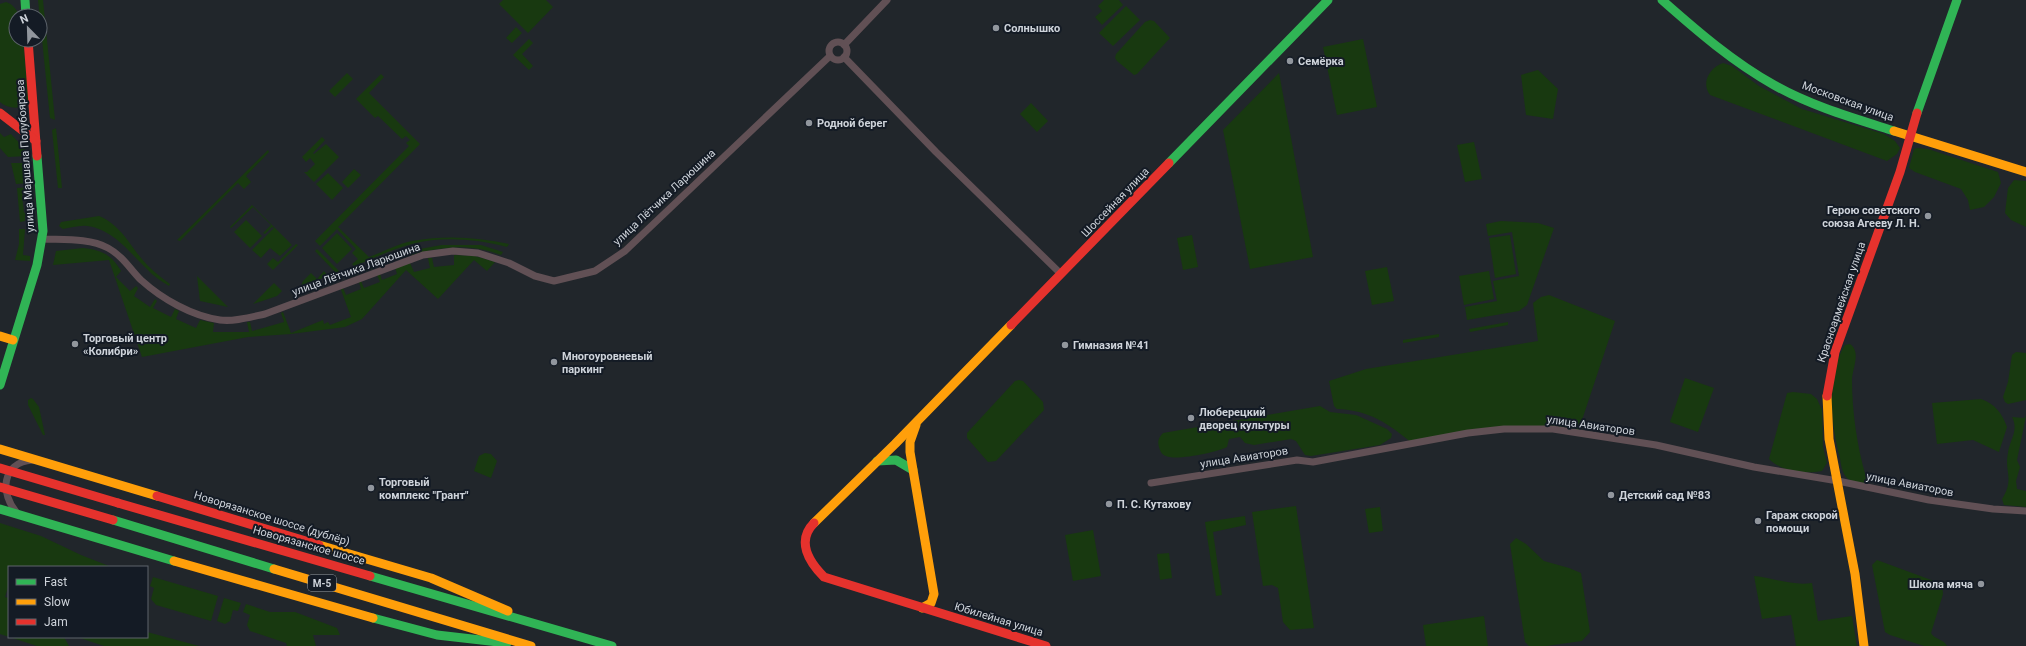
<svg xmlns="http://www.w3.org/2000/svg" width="2026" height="646" font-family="Roboto,sans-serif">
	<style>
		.green { fill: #183910 }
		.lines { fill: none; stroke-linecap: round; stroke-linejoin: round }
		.street { stroke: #615055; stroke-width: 7 }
		.fast { stroke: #30b455; stroke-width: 9 }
		.slow { stroke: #ff9f0a; stroke-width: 9 }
		.jam { stroke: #e5322d; stroke-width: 9 }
		.jam-bridge { stroke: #e5322d; stroke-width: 9 }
		.poi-dot { fill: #91969d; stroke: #141b25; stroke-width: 1.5 }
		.labels { text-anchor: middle; stroke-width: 4; stroke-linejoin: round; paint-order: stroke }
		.shield { fill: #141b25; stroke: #969ca4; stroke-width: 1 }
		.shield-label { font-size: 10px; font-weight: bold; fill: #ced3da }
		.poi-label { font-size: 11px; font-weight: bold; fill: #ced3da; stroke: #141b25; text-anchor: start }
		.street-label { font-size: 11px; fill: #ced3da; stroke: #141b25 }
	</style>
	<rect width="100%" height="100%" fill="#21262b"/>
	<!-- green -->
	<g class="green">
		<polygon points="38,0 43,0 55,120 50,118"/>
		<polygon points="503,0 546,0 553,7 528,33 499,4"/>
		<polygon points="1104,0 1119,0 1123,5 1102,25 1095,17 1102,11 1098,6"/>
		<path d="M 6,2 C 13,4 16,9 20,16 L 16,16 L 16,40 L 23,40 L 29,102 C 22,110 8,109 0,102 L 0,4 Z"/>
		<polygon points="1126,6 1140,20 1113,46 1099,33"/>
		<polygon points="1150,20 1154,21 1170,38 1137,74 1134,75 1117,61 1115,58 1116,54 1145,22"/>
		<polygon points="516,27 522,33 512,43 506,38"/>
		<polygon points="529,39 533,43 522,54 533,66 529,70 513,55"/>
		<polygon points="1363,39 1377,107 1337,115 1323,47"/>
		<path d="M 1723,63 L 1732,66 L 1759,86 L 1802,109 L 1884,134 L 1895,141 L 1900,148 L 1897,154 L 1887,161 L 1710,95 C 1701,83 1709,68 1723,63 Z"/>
		<polygon points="1538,70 1558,89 1553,119 1526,115 1521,75"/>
		<polygon points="347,73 353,79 335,97 329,91"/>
		<polygon points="1279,73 1313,257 1250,269 1223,130"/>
		<path d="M 381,74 L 384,77 L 369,93 L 420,144 L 338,227 L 369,257 C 383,252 397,244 412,241 C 445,235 477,237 509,244 L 507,247 C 476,239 443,236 412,244 C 392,249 373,259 354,266 L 352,264 L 358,259 L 352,253 L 356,249 L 337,229 L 320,246 L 315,241 L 409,146 L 406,143 L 410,140 L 406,136 L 402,139 L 378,116 L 375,118 L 356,99 Z"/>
		<polygon points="1031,103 1048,121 1037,132 1020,114"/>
		<polygon points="56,128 62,188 58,188 52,130"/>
		<polygon points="0,133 4,137 11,134 25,149 27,156 8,157 0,148"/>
		<polygon points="322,137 325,140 313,153 314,154 326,144 339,157 314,182 304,172 307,172 315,164 310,158 306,162 302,157"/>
		<polygon points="1474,142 1482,179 1465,182 1457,145"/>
		<polygon points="1917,148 1928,149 1998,172 2001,183 1994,197 1984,207 1970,210 1968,200 1961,189 1915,172 1909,168 1914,149"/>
		<polygon points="268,150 269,152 246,176 251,182 244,189 238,183 180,241 177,240"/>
		<polygon points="11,163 29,163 30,183 16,184"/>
		<polygon points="354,169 361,175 348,188 342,182"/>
		<polygon points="328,173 343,188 332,200 316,184"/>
		<polygon points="2014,180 2026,181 2026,227 2011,220 2005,213 2008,188"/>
		<polygon points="30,187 30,190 22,195 24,213 32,210 32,213 25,216 25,221 20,222 17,188"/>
		<polygon points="252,205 292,245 280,256 270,248 261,258 252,250 274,228 272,227 265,234 263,233 271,225 253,207 231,228 230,227"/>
		<path d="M 99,216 C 119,224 129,243 141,258 C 149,268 159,276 170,284 L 169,286 C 161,281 153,276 147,269 C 130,253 113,229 87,226 C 80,225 70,228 63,229 L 59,226 L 61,222 Z"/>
		<polygon points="246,220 262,236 250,248 234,232"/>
		<polygon points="1501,221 1538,223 1554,228 1527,305 1519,311 1467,320 1465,307 1497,301 1493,281 1519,276 1512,232 1488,236 1486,224"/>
		<polygon points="19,229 25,229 23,255 30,256 30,261 15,260 19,244"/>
		<polygon points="337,233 352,249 337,264 322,248"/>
		<polygon points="1192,235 1198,267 1183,270 1177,238"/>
		<polygon points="1510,235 1516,274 1495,278 1489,238"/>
		<polygon points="296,244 298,245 273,270 267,264 273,258 278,262"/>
		<path d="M 442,245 L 481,245 L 503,252 L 501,255 C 448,234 397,260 348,278 L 347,275 L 414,250 Z"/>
		<path d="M 83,248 C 102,250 112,255 121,271 L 116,277 L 130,291 L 136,286 L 138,288 L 134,296 L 150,307 L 155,299 L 157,301 L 153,308 L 171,317 L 175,309 L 179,311 L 176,319 L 196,328 L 200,320 L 214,323 L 213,332 L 249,332 L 247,322 L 250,322 L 252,331 L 284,322 L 281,313 L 283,312 L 291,333 L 323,320 L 324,324 L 328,322 L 330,325 L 351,317 L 341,290 L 343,288 L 346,295 L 361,289 L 359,282 L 361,281 L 364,288 L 380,282 L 377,275 L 380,274 L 382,280 L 397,274 L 395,267 L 410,263 L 414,272 L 430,268 L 428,258 L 432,258 L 434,267 L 454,265 L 454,255 L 475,256 L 495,262 L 487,271 L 474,260 L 438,299 L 406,270 L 362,319 L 345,327 L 291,334 L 248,337 L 142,357 L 109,260 L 53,265 L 56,251 Z"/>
		<polygon points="317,249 339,271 337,274 315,251"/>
		<polygon points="1387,267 1394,301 1372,305 1365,271"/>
		<polygon points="324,271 328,276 301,286 303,281 311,273 317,279"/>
		<polygon points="1489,271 1494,299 1464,305 1459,276"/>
		<polygon points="197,276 228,307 200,301"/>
		<polygon points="274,283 282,291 277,296 253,304"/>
		<path d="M 1549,295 L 1615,321 L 1578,432 L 1504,429 L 1412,443 C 1389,424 1369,410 1337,409 L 1334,406 L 1329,381 L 1366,369 L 1538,341 L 1533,303 L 1541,297 Z"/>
		<polygon points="1508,322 1508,325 1470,332 1469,329"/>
		<polygon points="1439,334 1439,337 1403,343 1403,340"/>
		<path d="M 1850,344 C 1861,352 1853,367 1852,379 C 1852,412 1857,446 1866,477 L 1866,481 L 1862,484 C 1857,482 1851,482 1847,478 C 1842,473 1841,465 1840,458 C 1831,425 1826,375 1845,345 Z"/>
		<polygon points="2016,352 2026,353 2026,400 2008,404 2005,402 2003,397 2008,382 2012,355"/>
		<polygon points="1685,378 1714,388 1698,432 1670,422"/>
		<polygon points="1019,380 1023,381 1043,402 1044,410 996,461 988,462 967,438 967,433 1015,381"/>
		<path d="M 1793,392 L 1811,394 L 1817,399 L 1822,410 L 1823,447 L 1827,463 L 1822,471 C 1805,474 1782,472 1769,459 L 1787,393 Z"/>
		<polygon points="31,398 33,399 39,407 45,435 43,435 28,405 28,400"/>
		<path d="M 1981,399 C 1995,404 2002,413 2007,427 L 1999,452 L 1973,440 L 1937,444 L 1932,403 Z"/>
		<path d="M 1320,406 L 1330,412 L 1356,415 L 1387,429 L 1392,434 L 1391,438 L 1380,445 L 1311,456 L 1305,455 L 1296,441 L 1291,439 L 1254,445 L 1245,443 L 1240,437 L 1229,439 L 1227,447 C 1218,452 1176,461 1166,456 C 1162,455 1160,451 1159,447 C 1157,441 1159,437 1163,433 Z"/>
		<path d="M 2026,416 L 2017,460 L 2020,467 L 2016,481 L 2017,489 L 2026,491 L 2026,507 L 2004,505 L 2002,499 C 2015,479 2004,472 2008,453 C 2010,439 2019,431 2012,417 L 2024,418 Z"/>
		<polygon points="485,453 491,454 497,461 491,478 474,471 479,456"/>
		<polygon points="1296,506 1314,628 1290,630 1283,622 1278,588 1272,585 1263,586 1252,512"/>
		<polygon points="1380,507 1383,531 1369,533 1365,509"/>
		<polygon points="1245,516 1246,525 1213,532 1222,595 1216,596 1205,522"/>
		<polygon points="0,523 41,536 81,555 109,566 9,567 9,584 5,597 9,598 9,637 64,637 69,646 37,646 0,634"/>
		<polygon points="1093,530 1101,576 1073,581 1065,535"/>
		<polygon points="1516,538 1526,544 1544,561 1569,568 1581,573 1590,632 1582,641 1546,646 1529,646 1525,642 1510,544"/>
		<polygon points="1169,553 1172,578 1160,580 1157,554"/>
		<path d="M 1877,560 L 1942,584 L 1943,594 L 1931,633 C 1935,640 1944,639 1947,646 L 1924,646 L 1890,635 L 1885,632 L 1872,565 Z"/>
		<path d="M 1754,576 C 1774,578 1792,586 1812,583 L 1818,621 L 1852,616 L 1857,646 L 1796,646 L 1791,615 L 1762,619 Z"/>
		<polygon points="153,577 218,596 211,621 156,605 151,599 154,588 150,586"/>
		<polygon points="224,598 241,603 238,611 233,610 230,621 225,624 217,621"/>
		<polygon points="246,604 270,612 295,612 337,628 340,635 313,635 316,646 287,646 286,643 250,631 247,625 250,615 243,612"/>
		<polygon points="1484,616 1488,646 1426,646 1423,625"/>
		<polygon points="147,632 199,646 104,646 77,637 147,637"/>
	</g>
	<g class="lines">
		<!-- street -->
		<g class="street">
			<circle cx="838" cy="51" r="9"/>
			<polyline points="844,45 887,0"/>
			<polyline points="844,57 936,152 1061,274"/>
			<path d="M 42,239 C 64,240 89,238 108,248 C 123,256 130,269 141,280 C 162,299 192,316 220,320 C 234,322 251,317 265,314 L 423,255 L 453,251 L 478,253 L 509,263 L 535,276 L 554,281 L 595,271 L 625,251 L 830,56"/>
			<polyline points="1151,483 1297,460 1313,462 1468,433 1504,429 1553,429 1656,445 1754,467 1838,481 1929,500 1993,509 2026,511"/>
			<path d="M 17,513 C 0,494 1,463 32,460"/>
		</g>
		<!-- fast -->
		<g class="fast">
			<polyline points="25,0 26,16"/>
			<path d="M 1662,0 C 1697,31 1733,62 1774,85 C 1811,106 1853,118 1894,131"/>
			<polyline points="1917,113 1957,0"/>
			<polyline points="1169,163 1328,0"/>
			<polyline points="0,385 37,265 43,231 37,156"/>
			<polyline points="877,461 896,460 913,470"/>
			<polyline points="0,509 174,561"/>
			<polyline points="113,520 274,569"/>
			<polyline points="370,576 612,646"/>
			<polyline points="373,618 437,635 507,643"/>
		</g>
		<!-- slow -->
		<g class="slow">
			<polyline points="1894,131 2026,172"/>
			<polyline points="0,336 13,340"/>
			<polyline points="1827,396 1829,439 1855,574 1864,646"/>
			<polyline points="916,425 910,442 910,452 934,594 931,603 922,608"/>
			<polyline points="0,449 157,496"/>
			<polyline points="814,523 895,444 1011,325"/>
			<polyline points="319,545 431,578 508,611"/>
			<polyline points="174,561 373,618"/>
			<polyline points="274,569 531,646"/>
		</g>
		<!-- jam -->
		<g class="jam">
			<polyline points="28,40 37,156"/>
			<polyline points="0,113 36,141"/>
			<polyline points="1011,325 1169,163"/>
			<polyline points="1827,396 1835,352 1900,172 1917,113"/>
			<polyline points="157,496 319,545"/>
			<polyline points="118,503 370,576"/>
			<path d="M 814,523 C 796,541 809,562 824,577 L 1046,646"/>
		</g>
		<!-- jam-bridge -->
		<g class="jam-bridge">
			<polyline points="0,468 118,503"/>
			<polyline points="0,487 113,520"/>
		</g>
	</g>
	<!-- markers -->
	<g class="poi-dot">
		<circle cx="996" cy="28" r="4"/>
		<circle cx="1290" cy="61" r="4"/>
		<circle cx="809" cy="123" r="4"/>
		<circle cx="1928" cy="216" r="4"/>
		<circle cx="75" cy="344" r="4"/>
		<circle cx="1065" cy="345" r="4"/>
		<circle cx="554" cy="362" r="4"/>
		<circle cx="1191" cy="418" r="4"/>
		<circle cx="371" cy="488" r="4"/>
		<circle cx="1611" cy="495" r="4"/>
		<circle cx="1109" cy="504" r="4"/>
		<circle cx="1758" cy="521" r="4"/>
		<circle cx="1981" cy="584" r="4"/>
	</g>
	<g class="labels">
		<!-- shield labels -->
		<rect class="shield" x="308" y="575" width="28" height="16" rx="3"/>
		<g class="shield-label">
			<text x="322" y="587">М-5</text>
		</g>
		<!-- poi labels -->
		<g class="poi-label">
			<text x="1004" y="32">Солнышко</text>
			<text x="1298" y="65">Семёрка</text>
			<text x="817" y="127">Родной берег</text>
			<text x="1920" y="214" text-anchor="end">Герою советского<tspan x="1920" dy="13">союза Агееву Л. Н.</tspan></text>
			<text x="83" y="342">Торговый центр<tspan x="83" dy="13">«Колибри»</tspan></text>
			<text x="1073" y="349">Гимназия №41</text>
			<text x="562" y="360">Многоуровневый<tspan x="562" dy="13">паркинг</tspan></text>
			<text x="1199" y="416">Люберецкий<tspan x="1199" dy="13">дворец культуры</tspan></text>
			<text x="379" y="486">Торговый<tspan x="379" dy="13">комплекс "Грант"</tspan></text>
			<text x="1619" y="499">Детский сад №83</text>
			<text x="1117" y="508">П. С. Кутахову</text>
			<text x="1766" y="519">Гараж скорой<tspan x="1766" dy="13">помощи</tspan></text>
			<text x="1973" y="588" text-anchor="end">Школа мяча</text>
		</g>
		<!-- street labels -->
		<g class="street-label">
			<text transform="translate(1848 101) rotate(20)" y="4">Московская улица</text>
			<text transform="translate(25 156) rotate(-94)" y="4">улица Маршала Полубоярова</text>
			<text transform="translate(664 197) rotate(-43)" y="4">улица Лётчика Ларюшина</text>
			<text transform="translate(1115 202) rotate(-46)" y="4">Шоссейная улица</text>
			<text transform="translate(356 269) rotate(-20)" y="4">улица Лётчика Ларюшина</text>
			<text transform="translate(1841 302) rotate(-71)" y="4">Красноармейская улица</text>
			<text transform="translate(1591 425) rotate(8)" y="4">улица Авиаторов</text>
			<text transform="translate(1244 457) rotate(-9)" y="4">улица Авиаторов</text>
			<text transform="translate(1910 484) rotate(11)" y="4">улица Авиаторов</text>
			<text transform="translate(272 518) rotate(17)" y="4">Новорязанское шоссе (дублёр)</text>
			<text transform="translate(309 545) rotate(16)" y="4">Новорязанское шоссе</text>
			<text transform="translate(999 619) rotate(17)" y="4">Юбилейная улица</text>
		</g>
	</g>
	<!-- legend -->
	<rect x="8" y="566" width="140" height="72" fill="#141b25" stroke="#5e656d"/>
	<rect x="16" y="579" width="20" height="6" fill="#30b455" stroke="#5e656d"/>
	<text x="44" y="586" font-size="12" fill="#ced3da">Fast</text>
	<rect x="16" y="599" width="20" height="6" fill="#ff9f0a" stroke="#5e656d"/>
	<text x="44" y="606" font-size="12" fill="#ced3da">Slow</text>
	<rect x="16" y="619" width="20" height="6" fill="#e5322d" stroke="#5e656d"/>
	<text x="44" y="626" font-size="12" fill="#ced3da">Jam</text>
	<!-- north arrow -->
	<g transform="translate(28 28) rotate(337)"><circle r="19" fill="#141b25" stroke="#5e656d"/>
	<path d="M0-3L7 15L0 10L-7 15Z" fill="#91969d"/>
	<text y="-6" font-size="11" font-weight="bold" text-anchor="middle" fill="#ced3da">N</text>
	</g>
</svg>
